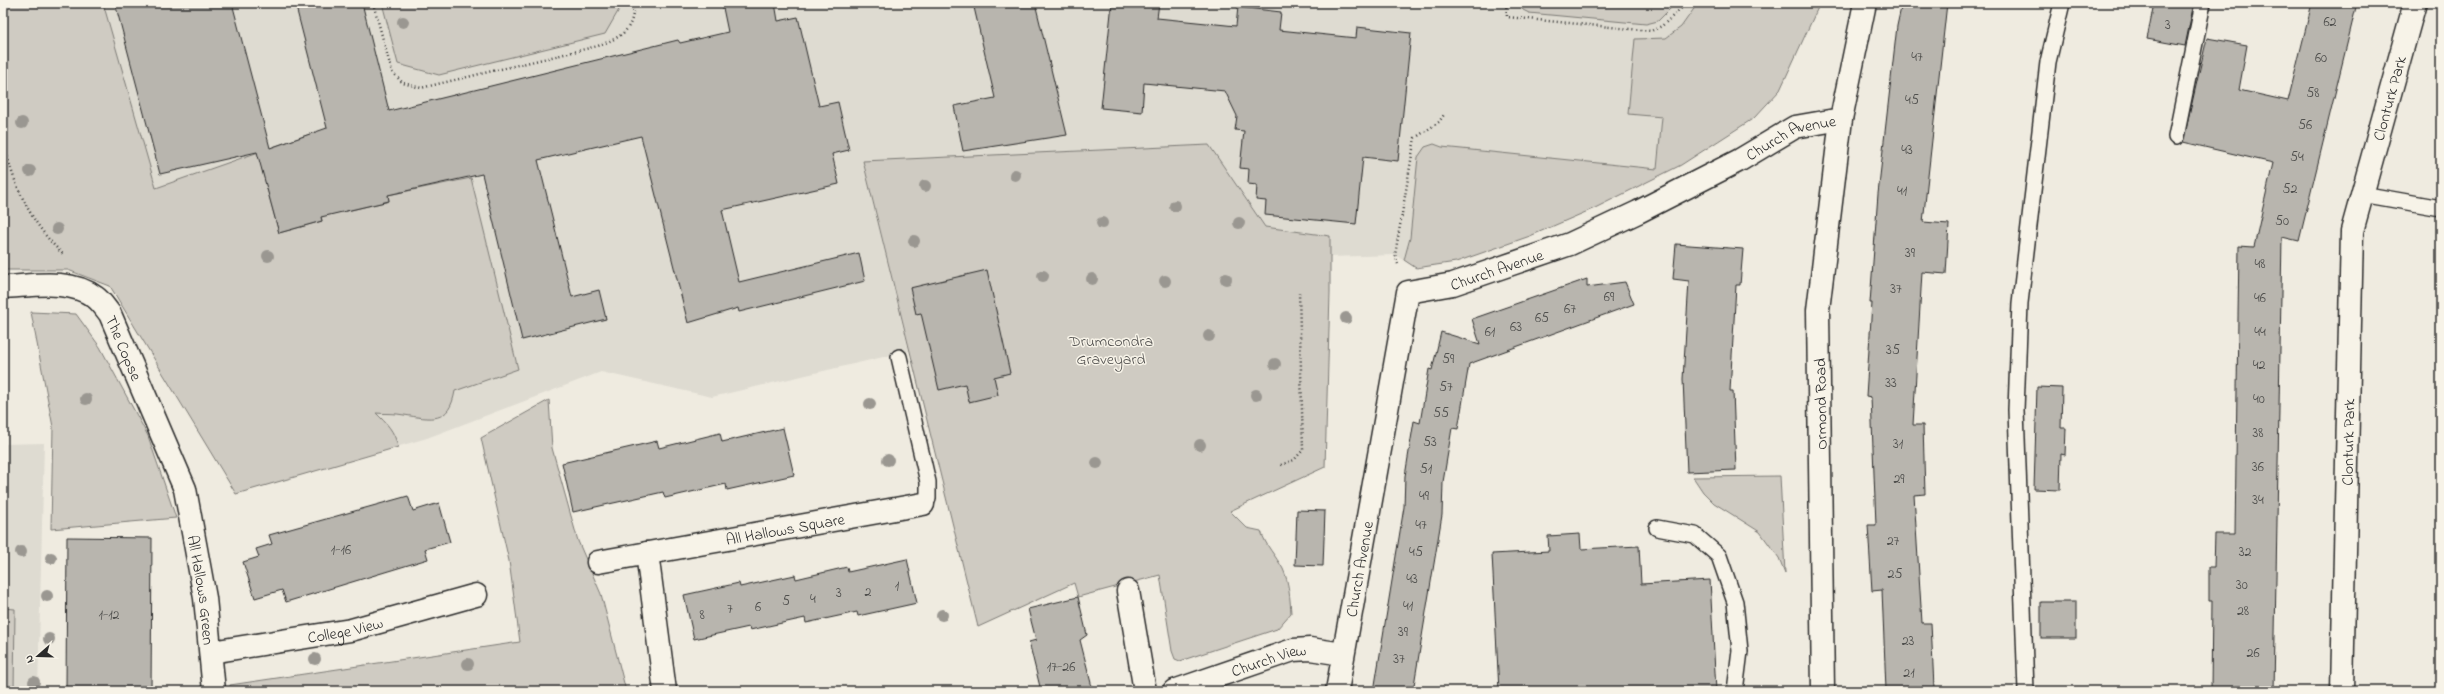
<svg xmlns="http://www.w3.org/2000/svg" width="2444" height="694" font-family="'Indie Flower',sans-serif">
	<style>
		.built { fill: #dedbd1 }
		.green { fill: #cfcbc2; stroke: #7d7b76 }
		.building { fill: #b8b5ae; stroke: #2b2b2b }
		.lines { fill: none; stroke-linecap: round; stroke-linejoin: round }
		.service-casing { stroke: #2b2b2b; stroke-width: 18 }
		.minor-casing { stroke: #2b2b2b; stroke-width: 25 }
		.path { stroke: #2b2b2b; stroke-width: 2.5; stroke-dasharray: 1 3; stroke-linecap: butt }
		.service { stroke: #f7f3e8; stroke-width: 15 }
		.minor { stroke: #f7f3e8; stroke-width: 22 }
		.tree { fill: #9a9791 }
		.labels { text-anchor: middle; stroke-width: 3; stroke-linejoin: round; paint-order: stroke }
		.number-label { font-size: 14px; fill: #4e4e4c }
		.street-label { font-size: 16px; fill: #2b2b2b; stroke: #f7f3e8 }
		.park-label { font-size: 16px; fill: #545351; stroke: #f7f3e8 }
	</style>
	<rect width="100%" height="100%" fill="#efebe0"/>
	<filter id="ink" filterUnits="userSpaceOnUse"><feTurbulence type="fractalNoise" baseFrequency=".025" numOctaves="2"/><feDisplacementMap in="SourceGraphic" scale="8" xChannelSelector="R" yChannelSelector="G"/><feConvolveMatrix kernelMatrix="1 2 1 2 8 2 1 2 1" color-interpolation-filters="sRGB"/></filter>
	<g filter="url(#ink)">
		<!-- built -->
		<g class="built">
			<polygon points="3,3 1820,3 1780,90 1754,118 1681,165 1595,208 1530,236 1456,262 1416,268 1395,255 1329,257 1330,236 1265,227 1209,145 863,162 909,351 712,397 601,372 427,438 236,494 110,286"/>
			<polygon points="44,443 38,691 3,691 3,444"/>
		</g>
		<!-- green -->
		<g class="green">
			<path d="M 3,3 L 103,3 L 156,188 L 310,134 L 313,156 L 262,169 L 279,233 L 322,221 L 312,181 L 337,175 L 347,211 L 389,201 L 388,195 L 471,178 L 518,369 L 455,391 C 449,425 431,419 404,415 C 395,413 385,414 376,413 C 387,424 394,430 398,447 L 236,494 L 110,286 L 68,270 L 3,270 Z"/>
			<polygon points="382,3 619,3 620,8 605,34 439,75 398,64"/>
			<polygon points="1519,3 1676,3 1658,21 1646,24 1529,13 1523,10"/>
			<polygon points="1698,3 1820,3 1780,90 1754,118 1681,165 1595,208 1530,236 1456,262 1416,268 1404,260 1410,238 1418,157 1425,147 1434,144 1442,147 1657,169 1662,117 1628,114 1635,39 1666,38 1681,27"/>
			<path d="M 1209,145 L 1265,227 L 1330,236 L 1330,293 L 1325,467 L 1230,511 L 1247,528 L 1261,531 C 1265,545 1276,556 1283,569 C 1289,582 1290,599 1291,613 L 1277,629 L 1180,661 L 1175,659 L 1172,651 L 1160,575 L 1078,597 L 1074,583 L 978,627 L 863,161 Z"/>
			<polygon points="31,312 76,314 100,347 148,436 176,518 51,529 53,427"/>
			<polygon points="549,400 552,448 578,541 601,594 626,691 231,691 230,685 520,642 509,561 481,438"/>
			<polygon points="1780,476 1785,573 1779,558 1760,532 1714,503 1703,492 1693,477"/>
			<polygon points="3,608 15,609 14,691 3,691"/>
		</g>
		<!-- building -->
		<g class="building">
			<polygon points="115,3 232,3 270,148 327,128 295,3 362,3 389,111 678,40 680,43 728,32 722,3 775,3 778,21 798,17 819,106 838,102 849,150 832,154 839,184 722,210 739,282 859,253 865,281 739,312 738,308 688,323 641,136 538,160 572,297 599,290 606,319 522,340 482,174 388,195 389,201 321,217 322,221 279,233 257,152 160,174"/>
			<polygon points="973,3 1035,3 1067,135 963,151 954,106 995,98"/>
			<polygon points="1112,3 1159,3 1157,18 1236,26 1238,7 1281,12 1279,30 1356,38 1357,27 1411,33 1398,161 1363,157 1356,224 1265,215 1266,201 1256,200 1257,185 1248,184 1249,169 1240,168 1244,131 1235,130 1237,116 1225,91 1144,83 1142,112 1101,108"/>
			<polygon points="1902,3 1947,3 1923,222 1949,224 1946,274 1922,272 1913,425 1923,425 1925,494 1914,495 1922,623 1931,623 1934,688 1886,690 1882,590 1872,591 1868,525 1876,525 1871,397 1866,396 1872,303 1870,303 1878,194 1897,26"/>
			<polygon points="2154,3 2194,3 2185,46 2147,39"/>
			<polygon points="2312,3 2357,3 2299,241 2282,237 2274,691 2211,691 2212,601 2209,601 2209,567 2214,567 2215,534 2235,534 2239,246 2254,247 2273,163 2183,142 2207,38 2247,45 2239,90 2288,101"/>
			<polygon points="1676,244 1743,249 1740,285 1736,285 1730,391 1733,391 1736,470 1687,472 1683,379 1689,281 1673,279"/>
			<polygon points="987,270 1010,373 994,377 998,395 969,402 965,384 939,390 921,313 916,314 910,288"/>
			<polygon points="1587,279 1587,287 1625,282 1634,304 1469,364 1458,429 1452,428 1443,482 1442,515 1413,691 1374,691 1404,507 1405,476 1414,421 1420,423 1429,369 1432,370 1441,332 1480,344 1472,319"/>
			<polygon points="2037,387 2062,388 2061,428 2066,428 2065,455 2061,454 2060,490 2034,489"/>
			<polygon points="783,428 794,475 727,490 726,484 665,498 663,492 573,512 562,463 657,441 659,448 720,433 722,442"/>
			<polygon points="408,496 413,511 439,503 450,542 425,549 428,559 286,602 282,590 255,598 243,562 259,557 256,549 272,544 269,535"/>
			<polygon points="1297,510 1325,511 1323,566 1295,565"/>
			<polygon points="1580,534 1581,549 1639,546 1641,584 1710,580 1716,691 1499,691 1492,554 1549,551 1548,536"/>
			<polygon points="67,537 152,538 151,691 66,691"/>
			<polygon points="907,559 917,603 858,616 857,612 806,623 805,618 750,630 749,627 694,639 684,595 739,583 740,587 795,575 796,579 847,567 848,572"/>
			<polygon points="1078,597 1087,635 1080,640 1093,691 1041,691 1029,642 1036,640 1028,609"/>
			<rect x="2041" y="602" width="35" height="36"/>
		</g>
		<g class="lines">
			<defs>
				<g id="service">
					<polyline points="2176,137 2203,3"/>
					<polyline points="2362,194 2441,208"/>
					<polyline points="899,357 928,482 928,499 923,504"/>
					<polyline points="1657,528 1695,535 1719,556 1735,602 1740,651 1735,691"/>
					<polyline points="2026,691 2016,410 2020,303 2048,62 2062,3"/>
				</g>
				<g id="minor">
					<path id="s1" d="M 3,287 C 32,286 70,278 95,297 C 101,301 105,308 110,314 L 185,489 L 205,598 L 214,691"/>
					<polyline points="647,553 665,691"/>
					<path id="s2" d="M 598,562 L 923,504"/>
					<polyline points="1128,591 1145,691"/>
					<path id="s3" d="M 211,652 L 351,630 L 476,595"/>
					<path id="s4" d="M 1174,691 L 1293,650 L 1310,649 L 1343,654"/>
					<path id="s5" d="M 1337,691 L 1408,292 L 1453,284 L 1570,244 L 1638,212 L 1740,160 L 1795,127 L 1841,119 L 1865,3"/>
					<polyline points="1823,691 1818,310 1841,119"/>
					<path id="s6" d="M 2342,691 L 2352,231 L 2415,3"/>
				</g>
			</defs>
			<!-- service casing -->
			<use href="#service" class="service-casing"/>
			<!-- minor casing -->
			<use href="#minor" class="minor-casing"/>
			<!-- path -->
			<g class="path">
				<path d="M 373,3 L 392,72 L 403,83 L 421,88 L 598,46 C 623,36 633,31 634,3"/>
				<polyline points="1506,3 1507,17 1651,31 1662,26 1687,3"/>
				<path d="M 3,137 C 11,181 31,225 64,255"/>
				<polyline points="1398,264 1395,255 1414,143 1415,138 1439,122 1445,113"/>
				<polyline points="1281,465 1294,460 1303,450 1299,291"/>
			</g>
			<!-- service -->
			<use href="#service" class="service"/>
			<!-- minor -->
			<use href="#minor" class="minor"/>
		</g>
		<!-- trees -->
		<g class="tree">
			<circle cx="403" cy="22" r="6"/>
			<circle cx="22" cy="123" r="6"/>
			<circle cx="30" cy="171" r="6"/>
			<circle cx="1015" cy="175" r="6"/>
			<circle cx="925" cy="186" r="6"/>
			<circle cx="1175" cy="206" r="6"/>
			<circle cx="1102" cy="223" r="6"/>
			<circle cx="1239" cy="223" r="6"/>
			<circle cx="57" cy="229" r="6"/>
			<circle cx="914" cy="241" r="6"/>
			<circle cx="268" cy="256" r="6"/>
			<circle cx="1043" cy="276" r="6"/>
			<circle cx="1092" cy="279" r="6"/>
			<circle cx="1226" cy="279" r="6"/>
			<circle cx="1165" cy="281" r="6"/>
			<circle cx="1346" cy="318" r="6"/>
			<circle cx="1209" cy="336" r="6"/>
			<circle cx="1275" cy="364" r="6"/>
			<circle cx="1256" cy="395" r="6"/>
			<circle cx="86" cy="399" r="6"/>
			<circle cx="870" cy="404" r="6"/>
			<circle cx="1200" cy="445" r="6"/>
			<circle cx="888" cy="460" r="6"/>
			<circle cx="1097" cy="463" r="6"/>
			<circle cx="21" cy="552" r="6"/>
			<circle cx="51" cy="558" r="6"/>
			<circle cx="47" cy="596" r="6"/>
			<circle cx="942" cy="615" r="6"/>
			<circle cx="49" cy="639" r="6"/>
			<circle cx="315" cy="659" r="6"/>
			<circle cx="468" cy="664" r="6"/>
			<circle cx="34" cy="682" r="6"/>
		</g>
	</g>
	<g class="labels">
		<!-- number labels -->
		<g class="number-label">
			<text x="2330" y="26">62</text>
			<text x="2168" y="29">3</text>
			<text x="1917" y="61">47</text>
			<text x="2321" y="62">60</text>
			<text x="2313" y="97">58</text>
			<text x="1912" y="104">45</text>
			<text x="2305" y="129">56</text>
			<text x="1907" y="154">43</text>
			<text x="2297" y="161">54</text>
			<text x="2290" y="193">52</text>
			<text x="1902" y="195">41</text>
			<text x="2282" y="225">50</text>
			<text x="1910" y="257">39</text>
			<text x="2260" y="268">48</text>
			<text x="1896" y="293">37</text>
			<text x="1609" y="301">69</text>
			<text x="2260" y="302">46</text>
			<text x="1570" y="313">67</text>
			<text x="1542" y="322">65</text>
			<text x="1516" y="331">63</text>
			<text x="1490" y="336">61</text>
			<text x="2260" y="336">44</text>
			<text x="1893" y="354">35</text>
			<text x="1448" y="363">59</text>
			<text x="2259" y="369">42</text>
			<text x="1891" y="387">33</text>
			<text x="1446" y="391">57</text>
			<text x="2259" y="403">40</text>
			<text x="1441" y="417">55</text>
			<text x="2258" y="437">38</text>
			<text x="1430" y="446">53</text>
			<text x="1898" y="448">31</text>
			<text x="2258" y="471">36</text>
			<text x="1426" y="473">51</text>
			<text x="1899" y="483">29</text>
			<text x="1424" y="500">49</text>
			<text x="2258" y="504">34</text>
			<text x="1421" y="529">47</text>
			<text x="1893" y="545">27</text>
			<text x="341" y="554">1-16</text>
			<text x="1416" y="556">45</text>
			<text x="2245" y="556">32</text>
			<text x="1895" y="578">25</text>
			<text x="1412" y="583">43</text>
			<text x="2242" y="589">30</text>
			<text x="897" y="590">1</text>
			<text x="868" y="596">2</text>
			<text x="839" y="597">3</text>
			<text x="813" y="603">4</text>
			<text x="786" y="605">5</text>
			<text x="1408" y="610">41</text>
			<text x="758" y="611">6</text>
			<text x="730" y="613">7</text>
			<text x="2243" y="615">28</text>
			<text x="109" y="619">1-12</text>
			<text x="702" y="619">8</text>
			<text x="1403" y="636">39</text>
			<text x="1908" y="645">23</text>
			<text x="2253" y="657">26</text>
			<text x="1399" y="663">37</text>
			<text x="1061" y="671">17-26</text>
			<text x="1909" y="677">21</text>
		</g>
		<!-- street labels -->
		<g class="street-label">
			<text dy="6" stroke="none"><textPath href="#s6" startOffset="598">Clonturk Park</textPath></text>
			<text dy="6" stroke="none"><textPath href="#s5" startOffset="821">Church Avenue</textPath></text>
			<text dy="6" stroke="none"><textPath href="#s5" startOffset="497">Church Avenue</textPath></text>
			<text dy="6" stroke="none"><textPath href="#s1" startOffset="154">The Copse</textPath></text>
			<text transform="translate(1820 404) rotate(-91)" y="6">Ormond Road</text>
			<text dy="6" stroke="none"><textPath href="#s6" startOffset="249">Clonturk Park</textPath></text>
			<text dy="6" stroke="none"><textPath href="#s2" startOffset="190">All Hallows Square</textPath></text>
			<text dy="6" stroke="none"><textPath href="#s5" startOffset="124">Church Avenue</textPath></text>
			<text dy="6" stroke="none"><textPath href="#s1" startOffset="410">All Hallows Green</textPath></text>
			<text dy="6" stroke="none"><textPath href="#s3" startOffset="136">College View</textPath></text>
			<text dy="6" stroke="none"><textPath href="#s4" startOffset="100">Church View</textPath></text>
		</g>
		<!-- park labels -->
		<g class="park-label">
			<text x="1111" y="346">Drumcondra<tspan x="1111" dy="18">Graveyard</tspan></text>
		</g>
	</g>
	<!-- margin -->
	<rect width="2444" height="694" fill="none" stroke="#f7f3e8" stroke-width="16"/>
	<rect x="8" y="8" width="2428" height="678" fill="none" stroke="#2b2b2b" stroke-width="1.5" filter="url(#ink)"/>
	<!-- north arrow -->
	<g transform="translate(38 656) rotate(250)" stroke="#f7f3e8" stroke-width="3" paint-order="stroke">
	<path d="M0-3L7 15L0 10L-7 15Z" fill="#2b2b2b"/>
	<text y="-6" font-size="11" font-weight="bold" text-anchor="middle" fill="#2b2b2b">N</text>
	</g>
</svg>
